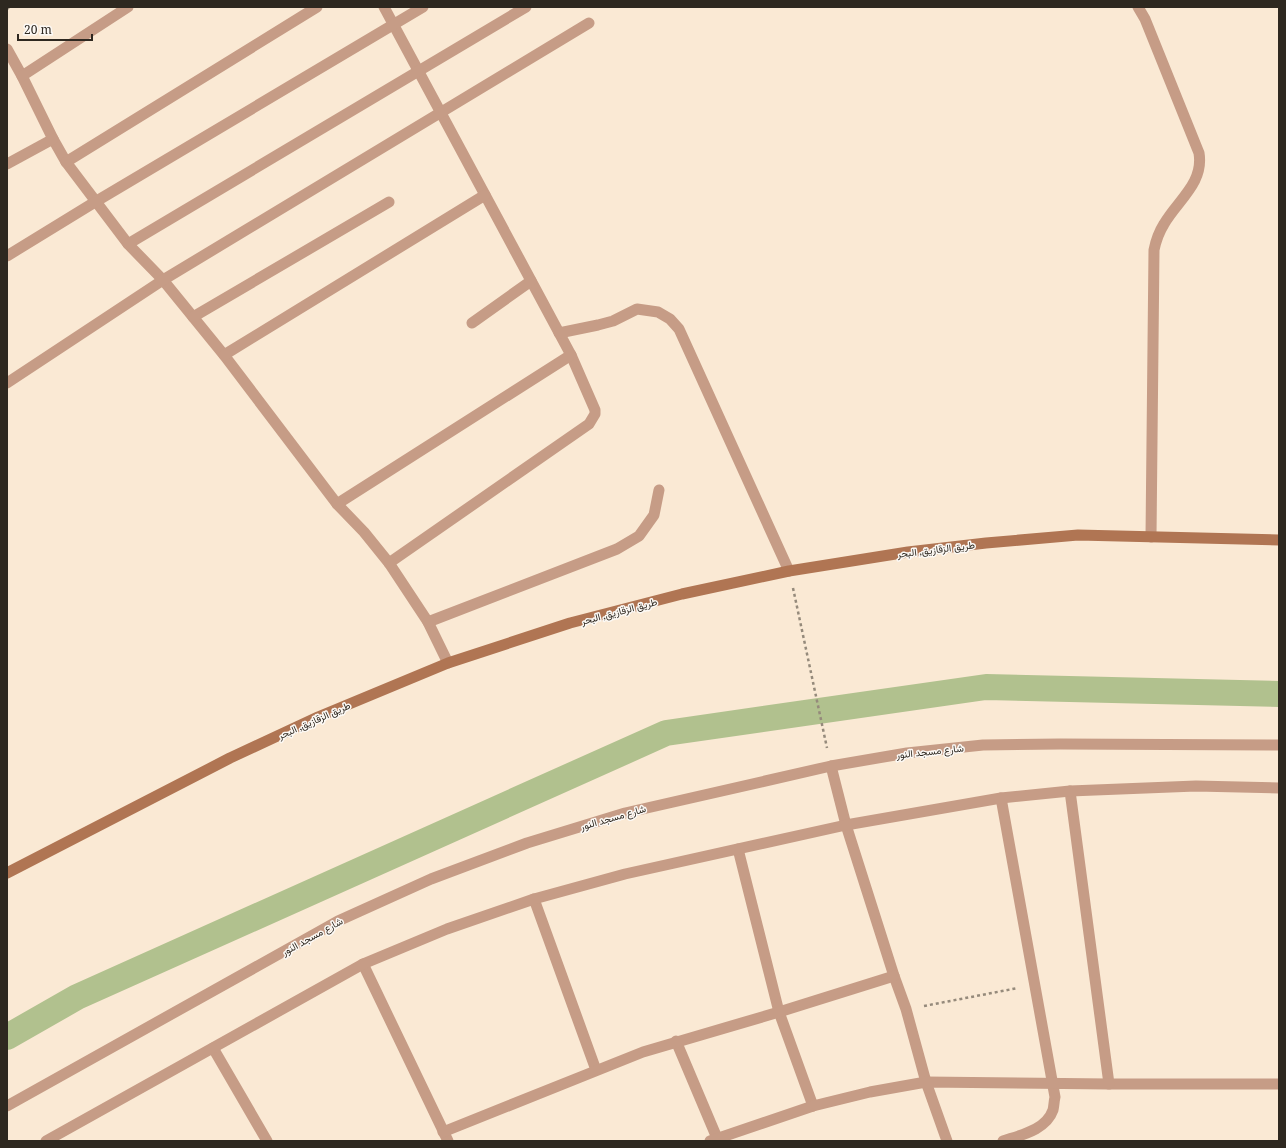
<svg xmlns="http://www.w3.org/2000/svg" width="1286" height="1148" font-family="'Noto Serif',Vazirmatn,serif">
	<style>
		.lines { fill: none; stroke-linecap: round; stroke-linejoin: round }
		.canal { stroke: #b1c18e; stroke-width: 26 }
		.path { stroke: #958a7b; stroke-width: 2.5; stroke-dasharray: 3 3; stroke-linecap: butt }
		.minor { stroke: #c69c86; stroke-width: 11 }
		.secondary { stroke: #b07553; stroke-width: 11 }
		.labels { text-anchor: middle; stroke-width: 3; stroke-linejoin: round; paint-order: stroke }
		.street-label { font-size: 10px; fill: #2e2820; stroke: #fcf9f5 }
	</style>
	<rect width="100%" height="100%" fill="#fae9d4"/>
	<g class="lines">
		<!-- canal -->
		<polyline class="canal" points="7,1037 77,997 666,733 986,687 1279,694"/>
		<!-- path -->
		<g class="path">
			<polyline points="7,9 9,7"/>
			<polyline points="793,588 827,748"/>
			<polyline points="924,1006 1018,988"/>
		</g>
		<!-- minor -->
		<g class="minor">
			<polyline points="384,7 571,355 595,410 595,414 589,424 389,563"/>
			<path d="M 1138,7 L 1145,19 L 1199,153 C 1204,183 1178,200 1164,224 C 1159,232 1156,240 1154,250 L 1151,537"/>
			<polyline points="7,49 22,76 53,139 66,162 128,244 163,280 224,355 337,504 364,532 389,563 428,622 448,663"/>
			<polyline points="22,76 128,7"/>
			<polyline points="66,162 317,7"/>
			<polyline points="7,164 53,139"/>
			<polyline points="128,244 526,7"/>
			<polyline points="7,256 95,202 423,7"/>
			<polyline points="193,317 389,202"/>
			<polyline points="472,323 531,281"/>
			<polyline points="559,333 598,325 613,321 637,309 658,312 670,319 679,329 789,571"/>
			<polyline points="224,355 485,195"/>
			<polyline points="7,383 163,280 589,23"/>
			<polyline points="337,504 571,355"/>
			<polyline points="428,622 617,549 639,536 654,515 659,490"/>
			<polyline points="831,766 846,825 894,976 906,1009 926,1082 947,1141"/>
			<polyline points="1070,791 1109,1084 1279,1084"/>
			<path d="M 1001,798 L 1055,1097 C 1054,1101 1054,1106 1053,1110 C 1046,1130 1021,1135 1003,1141"/>
			<polyline points="738,849 779,1012 813,1106"/>
			<polyline points="534,899 596,1070"/>
			<polyline points="363,964 448,1141"/>
			<polyline points="676,1041 717,1138"/>
			<polyline points="213,1048 267,1141"/>
			<polyline points="7,1106 338,921 431,879 527,843 625,813 831,766 907,753 983,745 1060,744 1279,745"/>
			<polyline points="443,1132 643,1052 779,1012 894,976"/>
			<polyline points="46,1141 363,964 447,929 534,899 625,874 846,825 1001,798 1070,791 1196,786 1279,788"/>
			<polyline points="710,1141 813,1106 870,1092 926,1082 1109,1084"/>
		</g>
		<!-- secondary -->
		<polyline class="secondary" points="7,873 230,758 318,717 448,663 570,623 682,594 789,571 908,552 986,543 1078,535 1279,540"/>
	</g>
	<g class="labels">
		<!-- street labels -->
		<g class="street-label">
			<text transform="translate(936 549) rotate(-7)" y="4">طريق الزقازيق, البحر</text>
			<text transform="translate(619 611) rotate(-15)" y="4">طريق الزقازيق, البحر</text>
			<text transform="translate(314 720) rotate(-24)" y="4">طريق الزقازيق, البحر</text>
			<text transform="translate(930 751) rotate(-6)" y="4">شارع مسجد النور</text>
			<text transform="translate(613 817) rotate(-16)" y="4">شارع مسجد النور</text>
			<text transform="translate(312 936) rotate(-29)" y="4">شارع مسجد النور</text>
		</g>
	</g>
	<!-- border -->
	<rect width="1286" height="1148" fill="none" stroke="#2e2820" stroke-width="16"/>
	<!-- scale -->
	<path d="M18 34v6h74v-6" fill="none" stroke="#2e2820" stroke-width="2"/>
	<text x="24" y="34" font-size="12" fill="#2e2820" stroke="#fcf9f5" stroke-width="3" paint-order="stroke">20 m</text>
</svg>
